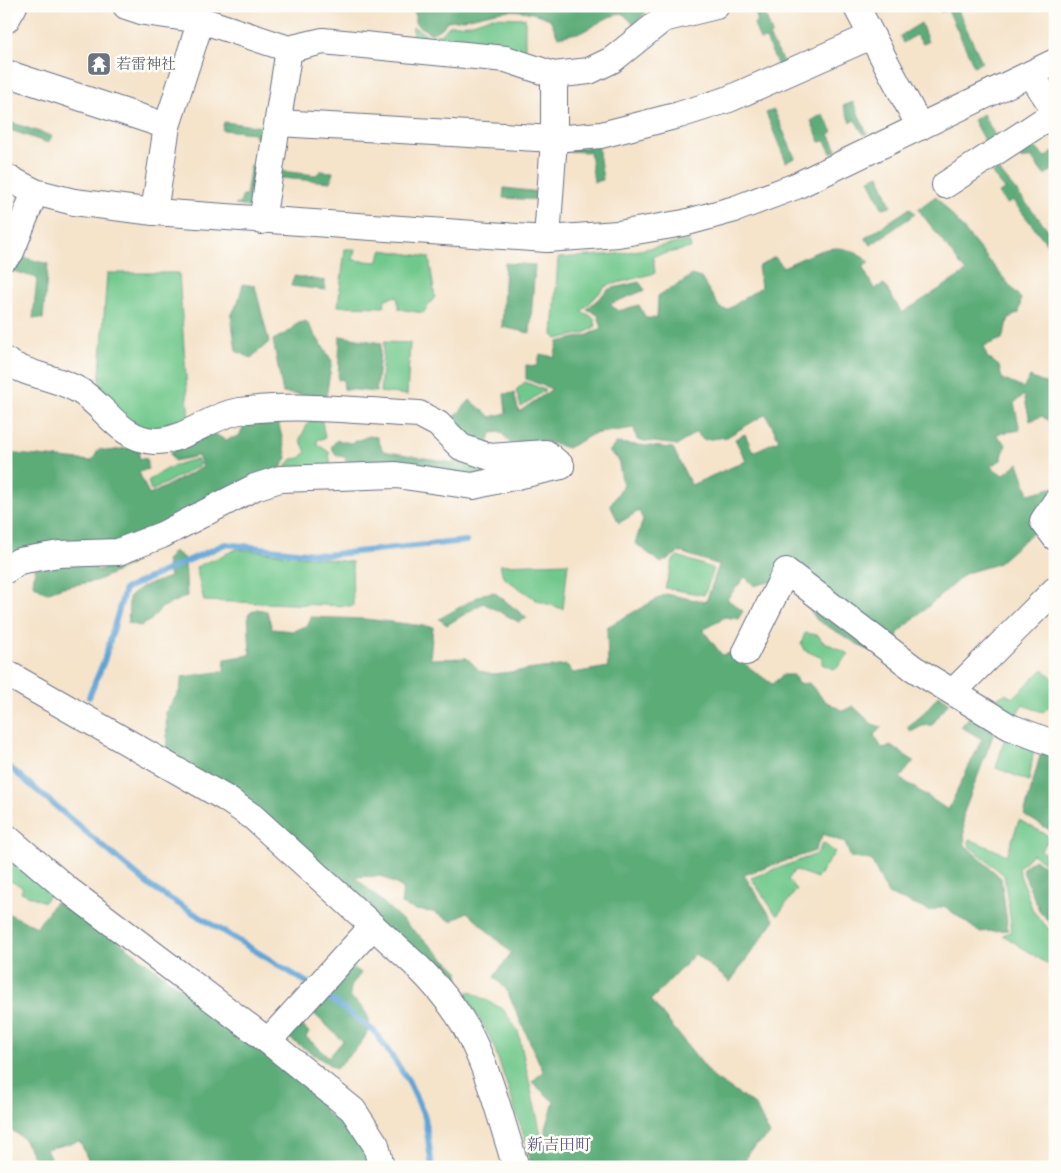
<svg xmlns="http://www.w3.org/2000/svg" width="1061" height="1173" font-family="Vollkorn,'Noto Serif JP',serif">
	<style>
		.green { fill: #71c88c; stroke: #467c75 }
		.forest { fill: #5cac78; stroke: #3c6e6b }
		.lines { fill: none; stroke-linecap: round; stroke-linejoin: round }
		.stream { stroke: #60a4d5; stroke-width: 6 }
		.minor-casing { stroke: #676e84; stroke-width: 28 }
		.minor { stroke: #fff; stroke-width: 26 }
		.labels { text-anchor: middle; stroke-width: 5; stroke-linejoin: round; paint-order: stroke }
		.worship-label { font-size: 15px; fill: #5b616d; stroke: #fdfcf7; text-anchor: start }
		.neighbourhood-label { font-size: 16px; fill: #5d5886; stroke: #fdfcf7 }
	</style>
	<rect width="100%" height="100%" fill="#fdfcf7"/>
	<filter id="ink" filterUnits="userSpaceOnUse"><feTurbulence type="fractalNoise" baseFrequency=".02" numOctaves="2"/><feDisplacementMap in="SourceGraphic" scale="10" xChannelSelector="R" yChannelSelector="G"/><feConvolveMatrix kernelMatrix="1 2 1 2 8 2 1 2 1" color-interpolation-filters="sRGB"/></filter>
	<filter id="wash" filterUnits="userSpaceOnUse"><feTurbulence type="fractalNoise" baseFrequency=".0096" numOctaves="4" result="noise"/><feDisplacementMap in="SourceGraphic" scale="20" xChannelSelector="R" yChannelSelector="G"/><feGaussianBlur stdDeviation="1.12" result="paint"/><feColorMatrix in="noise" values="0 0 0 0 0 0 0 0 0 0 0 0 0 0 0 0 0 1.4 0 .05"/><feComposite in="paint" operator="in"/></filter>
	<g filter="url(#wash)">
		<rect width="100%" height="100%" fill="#f5e3ca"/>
		<!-- green -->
		<g class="green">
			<polygon points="490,17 525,18 525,52 412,40 413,27 430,37 442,33 450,25 470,24"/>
			<polygon points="689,241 691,248 653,256 655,273 606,286 582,311 594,318 596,326 585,333 557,339 553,335 558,258 617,254"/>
			<polygon points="345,249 355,249 353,260 377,262 382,250 429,257 435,297 423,313 399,309 397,296 385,299 384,307 338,306"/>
			<polygon points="107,273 179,273 189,421 152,434 114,411 99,388"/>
			<polygon points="384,342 410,343 407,395 380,392"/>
			<polygon points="525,382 545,390 521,407 516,390"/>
			<polygon points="309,421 322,421 325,438 317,440 317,444 329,452 331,467 282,472 292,459 300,458 306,452 300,439"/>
			<path d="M 197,459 L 200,465 L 151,491 L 148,481 C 165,468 176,464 197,459 Z"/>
			<polygon points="237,549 352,562 353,606 204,601 196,567"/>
			<polygon points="678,556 714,569 704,595 665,588 673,560"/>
			<polygon points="568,563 563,609 538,601 503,577 500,565"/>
			<polygon points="805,633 818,635 822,641 849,654 835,670 822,664 822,658 804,650 801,644"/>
			<polygon points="1043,669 1055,680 1055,701 1043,712 1022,705 1015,717 1002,711 997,698 1005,694 1013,698"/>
			<polygon points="1005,737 1034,748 1029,781 996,768"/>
			<polygon points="1019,820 1051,837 1041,850 1049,857 1044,862 1032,854 1018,869 1033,911 1055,936 1055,969 1003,935 1012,931 1004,875 969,846 969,839 1007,855"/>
			<polygon points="823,843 835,852 817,878 795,870 788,880 797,889 777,916 751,878 817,854"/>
			<polygon points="6,850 53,890 44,902 21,892 23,887 6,879"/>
			<polygon points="469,991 503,1009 518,1031 541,1135 527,1145 492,1041 466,996"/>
		</g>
		<!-- forest -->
		<g class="forest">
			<path d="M 380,6 L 677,6 L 647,10 L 635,25 L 622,13 L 609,17 L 582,32 L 558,37 L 550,19 C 504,0 491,18 447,21 L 443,27 L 431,34 L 415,23 L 415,12 L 406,11 L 396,7 L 387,14 Z"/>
			<polygon points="940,6 956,6 982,62 974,66 948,10 941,12"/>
			<polygon points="763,8 772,34 769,36 784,64 778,66 766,39 760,40 754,24 758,21 754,10"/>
			<polygon points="921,23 928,42 923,44 916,35 903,43 900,36"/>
			<polygon points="853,102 867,133 864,135 855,120 851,122 843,106"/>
			<polygon points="774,110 795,158 786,162 766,113"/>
			<polygon points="823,114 833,132 829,134 837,150 831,153 825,141 820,142 811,121"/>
			<polygon points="983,114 998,141 987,146 973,120"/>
			<polygon points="10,122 52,136 48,143 7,129"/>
			<polygon points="224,122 263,127 264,137 255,138 254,133 222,130"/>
			<polygon points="1032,144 1045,157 1055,151 1055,173 1053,170 1044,175 1031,157 1022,160 1017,154"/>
			<polygon points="598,145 603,180 594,182 590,152 563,151"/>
			<polygon points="251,165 260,168 254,196 248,207 235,205 240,203 243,195 246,195"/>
			<polygon points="997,168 1055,238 1055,254 1013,201 1007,204 998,194 1005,189 992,174"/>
			<polygon points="280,171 316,175 320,171 333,172 331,182 279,178"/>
			<polygon points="879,175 891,206 882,208 869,179"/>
			<polygon points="504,188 540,192 541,200 503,198"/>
			<path d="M 936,196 L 1021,299 L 1019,313 L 1009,318 L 1002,339 L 984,346 L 987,357 L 999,366 L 1002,379 L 1023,388 L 1030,377 L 1044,383 L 1055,382 L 1055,426 L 1042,416 L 1030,421 L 1024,395 L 1014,403 L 1020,430 L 996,434 L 1006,444 L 1001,460 L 990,466 L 1003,475 L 1018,463 L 1029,494 L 1055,487 L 1055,526 L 1035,531 L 997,564 L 966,573 L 898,633 L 896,645 L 883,655 L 866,649 L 817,620 L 791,583 L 769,582 L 754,586 L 745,577 L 727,599 L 743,611 L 738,619 L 725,617 L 703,630 L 722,655 L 734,652 L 746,665 L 772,684 L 783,675 L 794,675 L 798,684 L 809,683 L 825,701 L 843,711 L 853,706 L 872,724 L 882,727 L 874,735 L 882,748 L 891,746 L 914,761 L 900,778 L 948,810 L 982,739 L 961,727 L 970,716 L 995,730 L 963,815 L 965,845 L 1001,878 L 1008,930 L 979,932 L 944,906 L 930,911 L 888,894 L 871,860 L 851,858 L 845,843 L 823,834 L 815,851 L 744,875 L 774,921 L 730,982 L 695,954 L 651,1000 L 714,1078 L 755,1105 L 770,1135 L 748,1152 L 744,1167 L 532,1167 L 526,1149 L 544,1135 L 554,1102 L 532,1082 L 543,1071 L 506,989 L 494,977 L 511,953 L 467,912 L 451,921 L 433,912 L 416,910 L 401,904 L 403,888 L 381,876 L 355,877 L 458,971 L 459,981 L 438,973 L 167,752 L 166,712 L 180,690 L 182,677 L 224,671 L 225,659 L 250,655 L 248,614 L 257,609 L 267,611 L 272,629 L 293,631 L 308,625 L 311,617 L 365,619 L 433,627 L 430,659 L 467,658 L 480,671 L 494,674 L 567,665 L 573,673 L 608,667 L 607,627 L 666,594 L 706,602 L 719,565 L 680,552 L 661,563 L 635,543 L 643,520 L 639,511 L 619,523 L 610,505 L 623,486 L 618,459 L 609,452 L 616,443 L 673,448 L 691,485 L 746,461 L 735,439 L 745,434 L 753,452 L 779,440 L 766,414 L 727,437 L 703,440 L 696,432 L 678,445 L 637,440 L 634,428 L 593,434 L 568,448 L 544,441 L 510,443 L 501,432 L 491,433 L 487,448 L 465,442 L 449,423 L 470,400 L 491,417 L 506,413 L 504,394 L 514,393 L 519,412 L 552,389 L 526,379 L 526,365 L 537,366 L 540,354 L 554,357 L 558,342 L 588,335 L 602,328 L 598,315 L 587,309 L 609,289 L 639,282 L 645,290 L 610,304 L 618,311 L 639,305 L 646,318 L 657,318 L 658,296 C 669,288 682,284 691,275 L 701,278 L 720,308 L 727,310 L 761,287 L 758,267 L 775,257 L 783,267 C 816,253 838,235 869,262 L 863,268 L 874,289 L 884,284 L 902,313 L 966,272 L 918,209 Z"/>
			<polygon points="910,208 915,214 871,245 865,238"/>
			<polygon points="22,257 48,264 43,319 33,318 37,278 9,270"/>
			<polygon points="505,263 535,265 530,333 502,327"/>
			<polygon points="294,276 325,281 325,290 291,286"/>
			<polygon points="243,284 255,286 269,342 251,358 236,351 231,316 238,302"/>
			<polygon points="306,321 332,361 326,397 283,393 273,340 292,330 296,324"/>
			<polygon points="340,336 381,343 376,392 344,389 343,379 338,380"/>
			<polygon points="278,421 287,458 281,468 117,546 6,563 6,453 92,461 99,449 109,451 139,446 139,458 147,459 148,469 139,472 149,495 203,467 198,456 174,461 170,453 176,447 212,432 225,440 239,436 246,423"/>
			<polygon points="369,436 377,437 383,451 454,463 459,459 491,468 490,476 348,469 345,457 337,456 331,447 337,440 351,443"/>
			<polygon points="174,551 185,559 187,596 161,608 151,620 140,626 128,623 129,597 141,587 170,577 166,561"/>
			<polygon points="127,554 131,565 96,581 63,587 46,593 33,584 35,568 93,558 97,571 108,566 109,558"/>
			<polygon points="494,592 527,618 519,622 483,603 447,625 439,619 483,594"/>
			<polygon points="939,695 949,702 932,725 922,726 911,732 907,727 921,716"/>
			<polygon points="1041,752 1055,756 1055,833 1024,815"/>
			<polygon points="1055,857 1055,929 1039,910 1022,869 1034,859 1043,865"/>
			<polygon points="55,902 85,920 96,924 320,1094 325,1112 354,1129 370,1167 86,1167 88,1160 80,1141 46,1149 55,1167 38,1167 24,1139 6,1126 6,915 7,913 37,927"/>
			<path d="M 347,963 L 361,973 L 351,986 L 350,997 C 389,1024 359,1045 336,1069 L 289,1038 L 297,1021 L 309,1032 L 306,1037 L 329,1057 L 343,1041 L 310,1010 Z"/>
		</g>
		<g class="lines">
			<!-- stream -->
			<g class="stream">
				<polyline points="89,697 104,661 125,589 225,544 325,555 466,541"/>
				<polyline points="6,764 151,887 311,985"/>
				<polyline points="321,992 375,1032 408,1080 425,1117 432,1167"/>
			</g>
		</g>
	</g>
	<g filter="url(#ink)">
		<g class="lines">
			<defs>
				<g id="minor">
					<polyline points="126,6 144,12 201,20 289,49 323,41 506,59 554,75 589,71 612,60 663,19 716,6"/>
					<polyline points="856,6 920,127"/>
					<polyline points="6,20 14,6"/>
					<polyline points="6,73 167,126"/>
					<polyline points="1031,74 1055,111"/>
					<polyline points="278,123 554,139 601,135 679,115 729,99 871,36"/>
					<polyline points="6,177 35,192 74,202 154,212 547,239 618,234 684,223 735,209 796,186 1055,62"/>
					<polyline points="945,185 1055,113"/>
					<polyline points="154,212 167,126 201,20"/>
					<polyline points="262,221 289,49"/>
					<polyline points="547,239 554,139 554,75"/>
					<polyline points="6,257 11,252 35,192"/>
					<path d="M 6,361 C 28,376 57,377 80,391 C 106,407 120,439 154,441 C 184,442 211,415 240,411 C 299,403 359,411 419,414 L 438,424 L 461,447 L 490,457 L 546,453 L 561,466"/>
					<polyline points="1055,503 1043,521 1055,537"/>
					<polyline points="6,570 19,561 59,554 118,552 162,535 255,487 280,479 396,475 473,486 561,466"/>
					<polyline points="746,652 786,571 913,668 1010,727 1055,744"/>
					<path d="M 6,673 L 225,798 L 253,817 L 417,966 C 435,984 452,1003 465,1026 C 489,1069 501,1120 516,1167"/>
					<polyline points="953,692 1055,590"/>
					<polyline points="6,837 67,889 268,1041 353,1110 376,1145 381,1167"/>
					<polyline points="268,1041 373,926"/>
				</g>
			</defs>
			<!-- minor casing -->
			<use href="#minor" class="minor-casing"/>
			<!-- minor -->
			<use href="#minor" class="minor"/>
		</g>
	</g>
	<!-- icons -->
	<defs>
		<symbol id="temple-square" viewBox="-11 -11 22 22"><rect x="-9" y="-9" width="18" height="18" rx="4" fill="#6b7280" stroke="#fdfcf7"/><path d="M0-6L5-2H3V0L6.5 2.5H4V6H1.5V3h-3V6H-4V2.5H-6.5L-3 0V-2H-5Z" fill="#fff"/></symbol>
	</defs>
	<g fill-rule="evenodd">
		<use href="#temple-square" x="85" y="50" width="28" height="28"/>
	</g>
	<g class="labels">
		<!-- worship labels -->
		<g class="worship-label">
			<text x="116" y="69">若雷神社</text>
		</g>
		<!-- neighbourhood labels -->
		<g class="neighbourhood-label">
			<text x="559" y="1150">新吉田町</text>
		</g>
	</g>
	<!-- margin -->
	<rect width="1061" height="1173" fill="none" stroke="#fdfcf7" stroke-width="25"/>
</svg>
